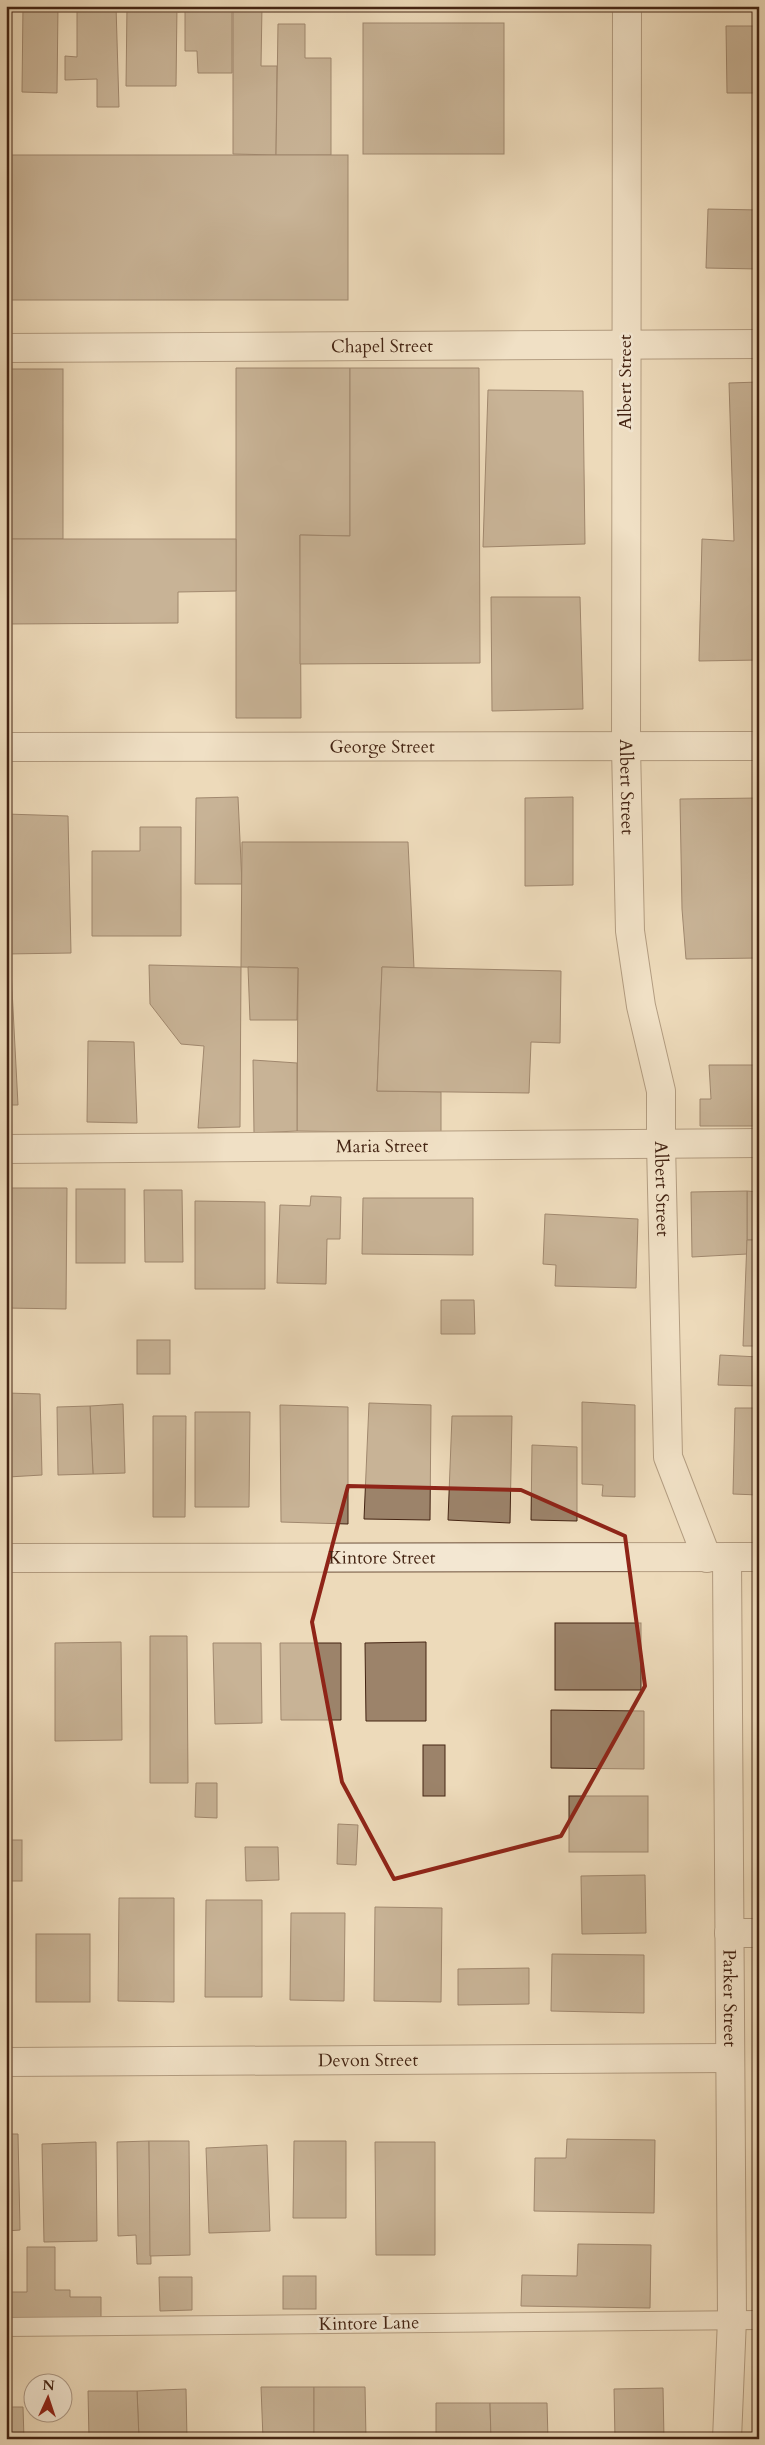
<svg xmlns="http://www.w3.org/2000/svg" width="765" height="2445" font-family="Cardo,serif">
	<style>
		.building { fill: #9c836a; stroke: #442413 }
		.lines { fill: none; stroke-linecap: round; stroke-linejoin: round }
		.service-casing { stroke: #6e523d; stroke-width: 20 }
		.minor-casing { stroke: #6e523d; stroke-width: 30 }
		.service { stroke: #f3e7d2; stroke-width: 18 }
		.minor { stroke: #f3e7d2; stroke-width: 28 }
		.marked { fill: none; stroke: #8f2418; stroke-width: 4; stroke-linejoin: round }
		.labels { text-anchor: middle; stroke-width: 5; stroke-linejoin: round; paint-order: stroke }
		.street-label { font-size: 18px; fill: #442413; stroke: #f3e7d2 }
	</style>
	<rect width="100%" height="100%" fill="#eddaba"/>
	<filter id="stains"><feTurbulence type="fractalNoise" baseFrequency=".004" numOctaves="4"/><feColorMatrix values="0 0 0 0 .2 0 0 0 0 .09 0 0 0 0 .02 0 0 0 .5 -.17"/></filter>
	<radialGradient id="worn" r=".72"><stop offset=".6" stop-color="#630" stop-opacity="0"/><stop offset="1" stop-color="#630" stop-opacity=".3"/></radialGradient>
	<!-- building -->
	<g class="building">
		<polygon points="23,6 58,6 57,93 22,92"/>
		<polygon points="77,6 116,6 119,107 97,107 97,79 65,80 65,56 77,57"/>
		<polygon points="127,6 177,6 176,86 126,86"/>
		<polygon points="178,6 232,6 232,73 198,73 197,51 185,51 185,11 178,12"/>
		<polygon points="233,6 262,6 261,66 277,66 276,155 233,154"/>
		<rect x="363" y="23" width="141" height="131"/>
		<polygon points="278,24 305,24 305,58 331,58 331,155 276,155"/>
		<polygon points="726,26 759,26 759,93 727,93"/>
		<polygon points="6,63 8,63 7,155 6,155"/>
		<rect x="6" y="155" width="342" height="145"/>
		<polygon points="708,209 759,210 759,269 706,268"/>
		<polygon points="236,368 350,368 350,536 300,535 301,718 236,718"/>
		<polygon points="350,368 479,368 480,663 300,664 300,535 350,536"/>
		<rect x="6" y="369" width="57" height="170"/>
		<polygon points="759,382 759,660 699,661 702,539 734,541 729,383"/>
		<polygon points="488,390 583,391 585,544 483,547"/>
		<polygon points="6,539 236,539 236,591 178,592 178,623 6,624"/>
		<polygon points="491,597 580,597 583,709 492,711"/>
		<polygon points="238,797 242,884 195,884 196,798"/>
		<polygon points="573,797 573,885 525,886 525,798"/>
		<polygon points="759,798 759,958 686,959 682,909 680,799"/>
		<polygon points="6,814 68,816 71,953 6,954"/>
		<polygon points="140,827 181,827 181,936 92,936 92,851 140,851"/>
		<polygon points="242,842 408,842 414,968 382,967 377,1091 441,1092 441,1133 297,1131 298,968 241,967"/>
		<polygon points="149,965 241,967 240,1127 198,1128 204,1046 181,1044 150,1004"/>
		<polygon points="248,967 298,968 297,1020 250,1020"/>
		<polygon points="382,967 561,971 560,1043 531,1042 529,1093 377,1091"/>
		<polygon points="6,970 11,970 18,1105 6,1105"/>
		<polygon points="88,1041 134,1042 137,1123 87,1122"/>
		<polygon points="253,1060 297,1063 297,1131 254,1133"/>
		<polygon points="709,1065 759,1065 759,1126 700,1126 700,1099 711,1099"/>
		<polygon points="6,1188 67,1188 66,1309 6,1308"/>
		<rect x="76" y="1189" width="49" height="74"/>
		<polygon points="144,1190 182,1190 183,1262 145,1262"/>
		<polygon points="747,1191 759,1192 759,1240 747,1240"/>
		<polygon points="747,1191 747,1254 692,1257 691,1192"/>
		<polygon points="311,1196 341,1197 340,1239 327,1239 326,1284 277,1283 280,1205 310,1206"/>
		<polygon points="363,1198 473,1198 473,1255 362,1254"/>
		<polygon points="195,1201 265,1202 265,1289 195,1289"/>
		<polygon points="545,1214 638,1219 636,1288 555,1286 556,1265 543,1264"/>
		<polygon points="747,1240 759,1240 759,1346 743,1346"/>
		<polygon points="441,1300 474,1300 475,1334 441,1334"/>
		<rect x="137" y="1340" width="33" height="34"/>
		<polygon points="720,1355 759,1357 759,1386 718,1385"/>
		<polygon points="6,1393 7,1393 8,1477 6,1477"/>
		<polygon points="7,1393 40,1394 42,1475 8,1477"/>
		<polygon points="582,1402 635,1405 635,1497 602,1496 603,1485 582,1484"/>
		<polygon points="369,1403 431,1405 430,1520 364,1519"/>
		<polygon points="123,1404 125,1473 93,1474 90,1406"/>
		<polygon points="280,1405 348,1407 348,1524 281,1522"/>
		<polygon points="90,1406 93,1474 58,1475 57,1407"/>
		<polygon points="735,1408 759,1408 759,1495 733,1494"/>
		<polygon points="195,1412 250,1412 249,1507 195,1507"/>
		<polygon points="153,1416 186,1416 185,1517 153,1517"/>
		<polygon points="452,1416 512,1416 510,1523 448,1520"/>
		<polygon points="532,1445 577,1447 577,1521 531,1520"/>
		<rect x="555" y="1623" width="86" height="67"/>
		<polygon points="150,1636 187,1636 188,1783 150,1783"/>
		<polygon points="121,1642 122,1740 55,1741 55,1643"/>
		<polygon points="426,1642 426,1721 366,1721 365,1643"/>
		<polygon points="213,1643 261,1643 262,1723 215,1724"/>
		<polygon points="280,1643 341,1643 341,1720 281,1720"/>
		<polygon points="551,1710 644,1711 644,1769 551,1768"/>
		<polygon points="6,1743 11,1743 12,1780 6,1780"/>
		<rect x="423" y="1745" width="22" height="51"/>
		<polygon points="196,1783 217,1783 217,1818 195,1817"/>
		<rect x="569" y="1796" width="79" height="56"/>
		<polygon points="338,1824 358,1825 356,1865 337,1864"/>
		<rect x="6" y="1840" width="16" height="41"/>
		<polygon points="245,1847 278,1847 279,1880 246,1881"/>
		<polygon points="645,1875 646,1933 582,1934 581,1876"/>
		<polygon points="119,1898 174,1898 174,2002 118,2001"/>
		<polygon points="206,1900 262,1900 262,1997 205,1997"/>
		<polygon points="375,1907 442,1908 441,2002 374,2001"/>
		<polygon points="291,1913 345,1913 344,2001 290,2000"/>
		<rect x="6" y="1933" width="3" height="63"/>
		<rect x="36" y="1934" width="54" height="68"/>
		<polygon points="552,1954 644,1955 644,2013 551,2011"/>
		<polygon points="529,1968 529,2004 458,2005 458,1969"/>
		<polygon points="6,2134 18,2134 20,2230 6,2231"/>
		<polygon points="567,2139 655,2140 654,2213 534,2211 535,2158 566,2158"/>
		<polygon points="149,2141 151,2264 137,2264 136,2235 118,2236 117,2142"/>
		<polygon points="149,2141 189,2141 190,2255 150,2256"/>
		<polygon points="294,2141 346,2141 346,2218 293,2218"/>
		<polygon points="96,2142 97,2241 44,2242 42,2144"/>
		<polygon points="375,2142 435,2142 435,2255 376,2255"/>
		<polygon points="267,2145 270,2231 209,2233 206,2148"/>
		<polygon points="578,2244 651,2245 650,2308 521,2306 522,2275 577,2276"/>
		<polygon points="27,2247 55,2247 55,2290 70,2290 70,2297 101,2297 101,2320 7,2320 7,2292 27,2292"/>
		<rect x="283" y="2276" width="33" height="33"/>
		<polygon points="159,2277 192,2277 192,2310 160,2311"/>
		<polygon points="261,2387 314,2387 314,2439 263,2439"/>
		<polygon points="314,2387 365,2387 366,2439 314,2439"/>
		<polygon points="663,2388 664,2439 615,2439 614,2389"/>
		<polygon points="186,2389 187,2439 139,2439 137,2391"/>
		<polygon points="88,2391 137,2391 139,2439 89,2439"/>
		<polygon points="436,2403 490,2403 491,2439 436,2439"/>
		<polygon points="490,2403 547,2403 548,2439 491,2439"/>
		<polygon points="6,2407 23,2407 24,2439 6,2439"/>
	</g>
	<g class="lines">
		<defs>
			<polyline id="service" points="6,2327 759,2320"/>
			<g id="minor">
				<path id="s1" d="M 627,6 L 626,747 L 630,931 L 641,1006 L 661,1091 L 661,1143 L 668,1457 L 707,1558"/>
				<path id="s2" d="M 6,348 L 759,344"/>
				<path id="s3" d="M 6,747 L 759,746"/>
				<path id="s4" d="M 6,1149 L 759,1143"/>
				<path id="s5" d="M 6,1558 L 759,1557"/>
				<path id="s6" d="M 727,1558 L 732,2319 L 727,2439"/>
				<polyline points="729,1933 759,1933"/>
				<path id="s7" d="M 6,2062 L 730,2058"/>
			</g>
		</defs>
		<!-- service casing -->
		<use href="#service" class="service-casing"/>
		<!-- minor casing -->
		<use href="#minor" class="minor-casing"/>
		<!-- service -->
		<use href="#service" class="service"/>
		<!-- minor -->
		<use href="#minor" class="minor"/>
	</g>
	<!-- marked area -->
	<path d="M0 0H765V2445H0ZM 348,1486 L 521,1490 L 625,1536 L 645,1686 L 561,1836 L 394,1879 L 342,1782 L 312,1622 Z" fill="#eddaba" fill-opacity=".55" fill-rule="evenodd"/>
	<path class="marked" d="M 348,1486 L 521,1490 L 625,1536 L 645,1686 L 561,1836 L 394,1879 L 342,1782 L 312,1622 Z"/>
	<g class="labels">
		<!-- street labels -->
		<g class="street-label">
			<text dy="6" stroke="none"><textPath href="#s2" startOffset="376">Chapel Street</textPath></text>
			<text transform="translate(625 382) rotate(-90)" y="6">Albert Street</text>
			<text dy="6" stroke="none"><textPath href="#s3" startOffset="376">George Street</textPath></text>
			<text dy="6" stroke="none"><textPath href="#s1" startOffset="781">Albert Street</textPath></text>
			<text dy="6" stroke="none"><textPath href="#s4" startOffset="376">Maria Street</textPath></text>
			<text dy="6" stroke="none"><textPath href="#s1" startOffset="1186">Albert Street</textPath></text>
			<text dy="6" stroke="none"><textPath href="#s5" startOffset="376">Kintore Street</textPath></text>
			<text dy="6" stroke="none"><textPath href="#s6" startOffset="440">Parker Street</textPath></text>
			<text dy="6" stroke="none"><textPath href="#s7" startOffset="362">Devon Street</textPath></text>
			<text transform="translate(369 2323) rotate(-1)" y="6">Kintore Lane</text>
		</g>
	</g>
	<!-- margin -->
	<rect width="765" height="2445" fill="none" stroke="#eddaba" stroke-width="25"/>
	<rect x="8" y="8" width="750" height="2430" fill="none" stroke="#442413" stroke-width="2.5"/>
	<rect x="12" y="12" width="740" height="2420" fill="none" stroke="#442413"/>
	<!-- north arrow -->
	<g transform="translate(48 2398) rotate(3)"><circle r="24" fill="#f3e7d2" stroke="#ad9986"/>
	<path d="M0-4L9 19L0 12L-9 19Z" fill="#8f2418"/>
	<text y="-8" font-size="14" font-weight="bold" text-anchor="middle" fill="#442413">N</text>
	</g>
	<rect width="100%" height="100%" filter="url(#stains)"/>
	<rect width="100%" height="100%" fill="url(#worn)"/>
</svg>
